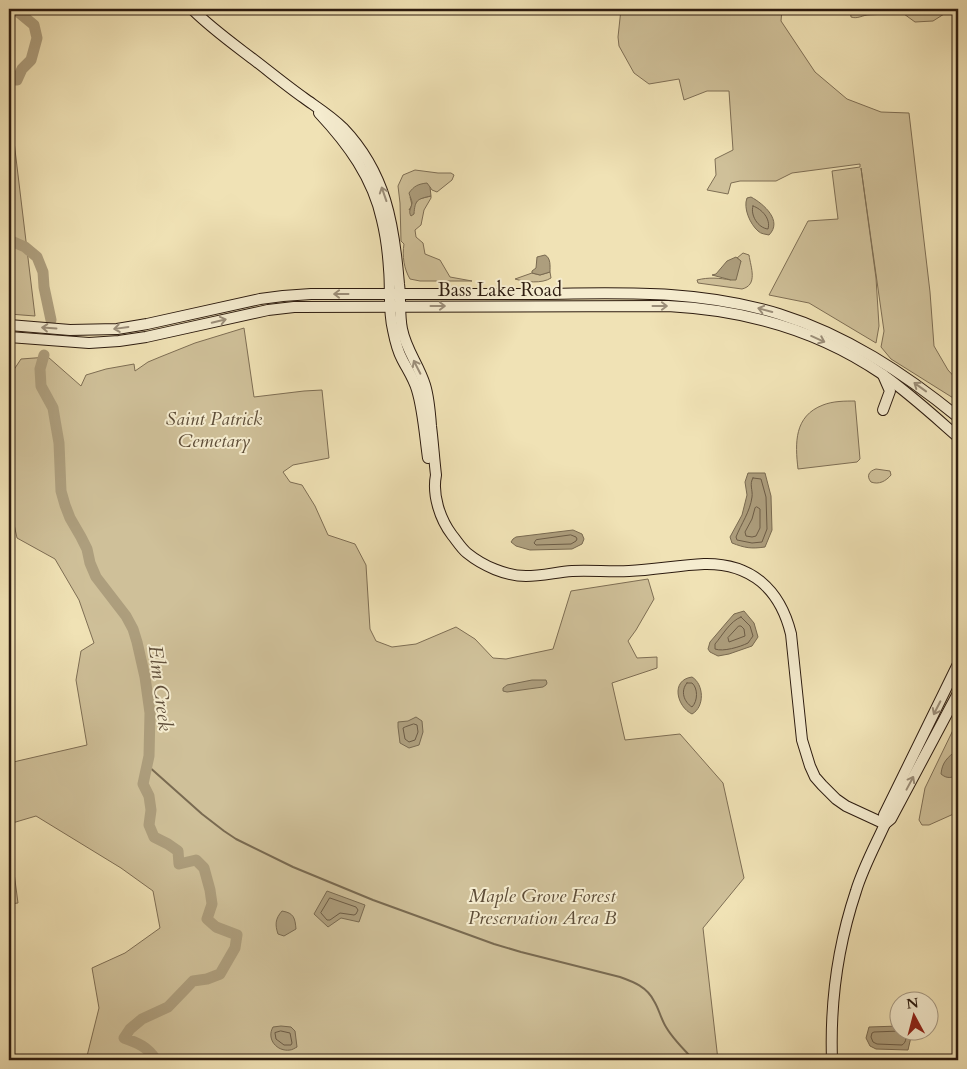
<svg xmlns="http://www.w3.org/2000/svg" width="967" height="1069" font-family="Cardo,serif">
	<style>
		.green { fill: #cfc099; stroke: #7e6e54 }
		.water { fill: #ad9e7d; stroke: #796a51 }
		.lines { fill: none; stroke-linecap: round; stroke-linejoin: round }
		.shore { stroke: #6c5c46; stroke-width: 1 }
		.stream { stroke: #796a51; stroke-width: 2 }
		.river { stroke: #ad9e7d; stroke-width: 11 }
		.secondary-casing { stroke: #2c1b0f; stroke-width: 12 }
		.secondary { stroke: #f5eccf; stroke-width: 10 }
		.oneway { stroke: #9b8e79 }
		.labels { text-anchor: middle; stroke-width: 4; stroke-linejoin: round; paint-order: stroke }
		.street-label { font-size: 19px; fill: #2c1b0f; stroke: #f5eccf }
		.park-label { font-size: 19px; font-style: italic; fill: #5d4d38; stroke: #f5eccf }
		.water-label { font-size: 20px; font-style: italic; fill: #604f3b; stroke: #f5eccf }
	</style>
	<rect width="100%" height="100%" fill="#f0e2b5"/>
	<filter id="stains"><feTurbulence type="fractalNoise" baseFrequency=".004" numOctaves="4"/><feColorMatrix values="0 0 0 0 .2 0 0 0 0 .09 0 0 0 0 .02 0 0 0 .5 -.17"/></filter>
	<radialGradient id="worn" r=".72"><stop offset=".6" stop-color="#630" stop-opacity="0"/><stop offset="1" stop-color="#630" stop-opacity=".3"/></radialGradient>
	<!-- green -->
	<g class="green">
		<polygon points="621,9 782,9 781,21 815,72 847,99 881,112 909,113 930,292 934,346 948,370 958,381 958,401 891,359 881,347 884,331 861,168 876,278 879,326 876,343 809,303 769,295 808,221 838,219 832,171 860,167 860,164 792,173 776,181 740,181 731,183 728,194 707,190 716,175 715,159 733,150 729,91 707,91 684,100 679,79 649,84 634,73 619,46 618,37"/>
		<path d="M 850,9 L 892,9 C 884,16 877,14 867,15 C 861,16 857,19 851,17 Z"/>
		<polygon points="903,9 952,9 933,21 915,22 904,14"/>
		<polygon points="9,100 35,316 9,314"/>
		<path d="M 415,170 L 438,173 L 451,173 L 454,175 L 452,180 L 437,192 L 432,190 L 430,187 L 410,197 L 412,205 L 409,210 L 419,199 L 431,196 L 431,198 L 424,210 L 421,225 L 415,230 L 416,237 L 423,243 L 425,254 L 440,260 L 450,277 L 472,281 L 420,281 L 410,279 C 404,269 402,256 404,244 L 401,241 L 400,203 L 398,186 L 403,175 Z"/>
		<path d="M 743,253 L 749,255 C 751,268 758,285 742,289 L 698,283 L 697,280 C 709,277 719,278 731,280 L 741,261 L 737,258 Z"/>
		<path d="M 550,272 L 551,278 C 542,284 525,282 515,279 L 532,273 L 540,275 Z"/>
		<polygon points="244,328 254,397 304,391 322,390 329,458 293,465 283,472 290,482 302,485 315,506 328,535 355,544 366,565 370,629 376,641 392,647 416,644 456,627 475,639 493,658 506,659 553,649 571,591 648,579 654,599 636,630 628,641 637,658 657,657 657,668 612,683 625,740 680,734 723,783 744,878 703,928 718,1060 86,1060 99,1008 92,968 125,953 160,928 153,891 121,868 36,816 9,824 9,763 87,745 76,680 81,651 94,643 79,600 55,559 17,538 9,501 9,377 21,359 48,357 81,386 86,375 106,369 134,364 135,371 148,362 160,357 195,343"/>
		<path d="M 855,401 L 860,459 L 857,462 L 798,469 C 795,443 794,416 823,405 C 833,401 845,401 855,401 Z"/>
		<path d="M 876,469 L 890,471 L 891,475 C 886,481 879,485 871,482 C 866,476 869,471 876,469 Z"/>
		<polygon points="958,725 958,812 929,825 922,825 919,820 925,788 954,728"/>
		<polygon points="9,835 18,903 9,904"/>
	</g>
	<!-- water -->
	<g class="water">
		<path d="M 427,183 L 430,187 L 431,196 C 417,199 415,200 414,214 L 411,216 C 408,211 411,209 412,203 C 412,200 410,197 409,193 C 414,186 418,184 427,183 Z"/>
		<path d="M 751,197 C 764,204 783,221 769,235 C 765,234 761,234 758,231 C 750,224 743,208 747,198 Z"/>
		<path d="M 545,255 C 551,258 550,266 550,272 L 540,275 L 532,273 L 532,271 L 536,268 L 537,257 Z"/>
		<polygon points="736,257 741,261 736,280 731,280 712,275 716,274 727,261"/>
		<path d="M 748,473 L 765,473 L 771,496 L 772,530 L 765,547 C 751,549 745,548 732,543 L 730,537 L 742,515 L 747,495 L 745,482 Z"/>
		<polygon points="573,530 582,534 584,539 582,544 572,549 530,550 516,546 511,542 513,539 516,537"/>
		<polygon points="744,611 754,623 758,637 752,646 729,654 718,656 710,652 708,649 710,642 727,622 734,614"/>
		<path d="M 692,677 C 704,684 705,707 692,714 C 677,707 670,680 692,677 Z"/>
		<polygon points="532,680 546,680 547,683 546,685 543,687 507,692 503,691 503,688 507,685"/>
		<polygon points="416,717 422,721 423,732 419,745 409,748 400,743 398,727 398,722 408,721"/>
		<path d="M 957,750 L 958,750 L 958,775 C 951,778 947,779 941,774 C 942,762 948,757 957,750 Z"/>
		<polygon points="327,891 365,905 359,922 341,918 328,927 314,914"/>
		<path d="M 282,911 C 294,913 295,918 296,929 L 284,936 L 278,934 C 275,925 275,919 282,911 Z"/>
		<path d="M 281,1026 L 291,1027 L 295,1031 L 297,1047 C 295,1048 292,1050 290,1050 C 277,1052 266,1039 273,1027 Z"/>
		<polygon points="899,1026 900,1032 911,1032 911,1037 908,1050 876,1049 870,1046 866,1038 869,1027"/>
	</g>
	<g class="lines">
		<!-- shore -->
		<g class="shore">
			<path d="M 753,206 C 762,209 771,219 768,229 C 758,228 750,215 753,206 Z"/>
			<path d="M 753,478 L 761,479 L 766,497 L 767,529 L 762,542 L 752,543 L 737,540 L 736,537 C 741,524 750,512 752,497 C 753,490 749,484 753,478 Z"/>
			<polygon points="757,507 760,509 760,528 756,536 752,537 746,536 745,532 752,519 755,508"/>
			<polygon points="571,535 576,537 577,539 576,541 571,544 536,545 534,543 536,540"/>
			<path d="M 741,617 L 750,626 L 753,636 C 751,638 750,641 748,643 C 740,647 723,652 715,649 L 715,644 C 722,636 730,621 741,617 Z"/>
			<polygon points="739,626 741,626 744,629 745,636 729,642 728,638"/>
			<path d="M 687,683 L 692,683 C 698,688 698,701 692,707 C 684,702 680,691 687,683 Z"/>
			<polygon points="414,724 417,725 418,732 415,740 409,742 405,739 403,728 405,727"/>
			<polygon points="330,898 356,907 358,910 356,914 354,915 340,913 330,920 327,920 321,913"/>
			<polygon points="281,1031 290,1033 292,1043 291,1045 284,1045 276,1039 275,1033"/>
			<path d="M 900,1031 L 874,1032 L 872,1033 L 871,1037 L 873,1042 L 877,1044 L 902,1045 C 907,1042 906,1036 906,1032"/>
		</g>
		<!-- stream -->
		<path class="stream" d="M 147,765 L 202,814 L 224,831 L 236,839 L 293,867 L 373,900 L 494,944 L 521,952 L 620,977 C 634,982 647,987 654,1001 C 659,1009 661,1019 666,1027 C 673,1039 684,1050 694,1060"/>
		<!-- river -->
		<g class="river">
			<polyline points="9,11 17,11 34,25 37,38 31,60 22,69 17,80 9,80"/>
			<polyline points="9,240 25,247 37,257 43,272 44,287 51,320"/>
			<path d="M 44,355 L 40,369 L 41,386 L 53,408 L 55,420 L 59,443 L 61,491 L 65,505 L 70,518 L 81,537 L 87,549 L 90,563 L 96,577 L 126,616 L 133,629 L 137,642 L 145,677 L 150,713 L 149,756 L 143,784 L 149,796 L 151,810 L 149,825 L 154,837 L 168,844 L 178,851 L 179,864 L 196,860 L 204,868 L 210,890 L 212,904 L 207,919 L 216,927 L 237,935 L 235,948 L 220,974 L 207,979 L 193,981 L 168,1007 L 142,1019 L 130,1029 L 124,1038 C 138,1043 148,1047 156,1060"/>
		</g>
		<defs>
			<g id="secondary">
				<path d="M 192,9 C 211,28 232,43 253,59 C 270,72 287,86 304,98 C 318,108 331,116 343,128 C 386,173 394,224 399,284 C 401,299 399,314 402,329 C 406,350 419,365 425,385 C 429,398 430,412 431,426 C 433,442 434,458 436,475 C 432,495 440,519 452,535 C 457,541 461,548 467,553 C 483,566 506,576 526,576 C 542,576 557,572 572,571 C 591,570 610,572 629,571 C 654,570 679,565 704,564 C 751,563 780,589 791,634 L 802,740 L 810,766 L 815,777 L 822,785 L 836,799 L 846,806 L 885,824"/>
				<path d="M 319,113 C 348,144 373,178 382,220 C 386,236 388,253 389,269 C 391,290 388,310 393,330 C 395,340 397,350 402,359 C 407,369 414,379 417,390 C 423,409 425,437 428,458"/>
				<path d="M 9,325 L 70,330 L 117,329 L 147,324 L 260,299 L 283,296 L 311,294 C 386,294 462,294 538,294 C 621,293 698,289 779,314 C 846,335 904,373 958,417"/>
				<path d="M 9,337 L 89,343 L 119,341 L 146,337 L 268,310 L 294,307 L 668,306 C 746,310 818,330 882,374 C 909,393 934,416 958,437"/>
				<polyline points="883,410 890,391 883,375"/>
				<polyline points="885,824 884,815 958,664"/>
				<path d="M 832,1060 C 830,1003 838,945 856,891 C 863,868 875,846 885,824 L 891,819 L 958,693"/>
			</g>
		</defs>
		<!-- secondary casing -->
		<use href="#secondary" class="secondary-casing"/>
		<!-- secondary -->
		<use href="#secondary" class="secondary"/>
	</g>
	<!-- one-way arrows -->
	<defs><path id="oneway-shaft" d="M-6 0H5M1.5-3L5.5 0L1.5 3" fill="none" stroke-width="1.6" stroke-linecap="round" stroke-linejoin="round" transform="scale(1.25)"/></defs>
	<g class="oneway">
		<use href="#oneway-shaft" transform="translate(384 194) rotate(-109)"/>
		<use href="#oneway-shaft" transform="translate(341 294) rotate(180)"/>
		<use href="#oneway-shaft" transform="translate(438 306)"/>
		<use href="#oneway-shaft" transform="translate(660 306)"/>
		<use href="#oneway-shaft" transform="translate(765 310) rotate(-165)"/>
		<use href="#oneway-shaft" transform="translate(219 321) rotate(-14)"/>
		<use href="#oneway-shaft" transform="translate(49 328) rotate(-176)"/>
		<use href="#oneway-shaft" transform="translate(121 328) rotate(172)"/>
		<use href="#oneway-shaft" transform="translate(818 339) rotate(24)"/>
		<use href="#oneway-shaft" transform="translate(417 367) rotate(-117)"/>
		<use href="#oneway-shaft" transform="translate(920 387) rotate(-144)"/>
		<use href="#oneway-shaft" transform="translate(937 708) rotate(117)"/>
		<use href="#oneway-shaft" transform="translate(910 783) rotate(-62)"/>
	</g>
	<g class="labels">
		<!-- street labels -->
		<g class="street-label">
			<text x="500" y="296">Bass Lake Road</text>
		</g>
		<!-- park labels -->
		<g class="park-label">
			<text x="214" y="425">Saint Patrick<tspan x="214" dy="22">Cemetary</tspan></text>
			<text x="542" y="902">Maple Grove Forest<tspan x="542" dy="22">Preservation Area B</tspan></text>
		</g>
		<!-- water labels -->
		<g class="water-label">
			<text transform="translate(161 688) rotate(83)" y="7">Elm Creek</text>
		</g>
	</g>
	<!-- margin -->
	<rect width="967" height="1069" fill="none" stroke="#f0e2b5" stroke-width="30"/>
	<rect x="10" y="10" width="947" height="1049" fill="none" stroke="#2c1b0f" stroke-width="2.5"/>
	<rect x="15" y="15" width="937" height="1039" fill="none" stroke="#2c1b0f"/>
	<!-- north arrow -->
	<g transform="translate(914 1016) rotate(353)"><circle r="24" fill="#f5eccf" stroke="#a59882"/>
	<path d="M0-4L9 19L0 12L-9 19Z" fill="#8f2418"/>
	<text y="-8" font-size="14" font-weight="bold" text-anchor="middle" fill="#2c1b0f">N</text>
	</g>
	<rect width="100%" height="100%" filter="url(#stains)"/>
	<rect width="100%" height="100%" fill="url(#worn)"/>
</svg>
